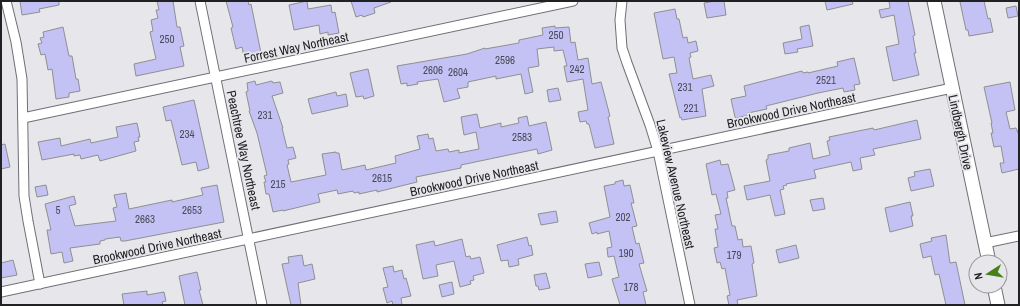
<svg xmlns="http://www.w3.org/2000/svg" width="1020" height="306" font-family="'Archivo Narrow',sans-serif">
	<style>
		.building { fill: #c4c2f5; stroke: #8f8f92 }
		.lines { fill: none; stroke-linecap: round; stroke-linejoin: round }
		.street-casing { stroke: #707073; stroke-width: 11 }
		.secondary-casing { stroke: #707073; stroke-width: 15 }
		.street { stroke: #fff; stroke-width: 9 }
		.secondary { stroke: #fff; stroke-width: 13 }
		.labels { text-anchor: middle; stroke-width: 3.5; stroke-linejoin: round; paint-order: stroke }
		.number-label { font-size: 11px; fill: #4a4958 }
		.street-label { font-size: 13px; fill: #212123; stroke: #e7e7eb }
	</style>
	<rect width="100%" height="100%" fill="#e7e7eb"/>
	<!-- building -->
	<g class="building">
		<polygon points="20,1 59,1 59,5 39,9 40,12 22,15"/>
		<polygon points="157,1 173,1 177,27 180,27 184,46 180,47 184,66 136,76 134,64 156,59 150,32 153,31 151,20 158,18 156,10 159,10"/>
		<polygon points="226,1 248,1 249,5 251,4 261,53 244,57 242,47 236,49 231,28 233,27"/>
		<polygon points="307,1 308,9 331,5 332,13 335,12 339,33 328,35 328,32 320,34 319,25 294,30 289,5"/>
		<polygon points="351,1 391,1 391,2 374,8 375,13 363,17 362,15 356,17"/>
		<polygon points="715,1 724,1 726,15 707,18 704,3"/>
		<polygon points="825,1 852,1 853,4 827,10"/>
		<polygon points="889,1 908,1 915,35 913,36 916,53 914,53 919,75 893,81 886,47 899,44 894,15 881,18 879,10 890,8"/>
		<polygon points="964,1 984,1 988,19 990,18 993,32 969,36 968,30 966,30 960,2"/>
		<polygon points="1016,6 1018,16 1008,18 1006,8"/>
		<polygon points="675,9 677,19 679,19 683,38 687,37 688,43 696,41 698,51 690,53 691,57 689,58 693,79 711,75 714,86 702,89 706,116 682,120 681,117 680,118 669,74 677,73 674,57 663,59 654,13"/>
		<polygon points="809,25 813,46 797,49 798,52 785,54 783,43 802,39 800,27"/>
		<polygon points="555,26 555,28 569,27 571,43 575,42 578,60 588,58 592,84 601,82 610,116 608,117 614,144 595,148 589,124 587,124 586,121 580,122 578,112 588,110 583,79 567,82 564,66 567,66 563,50 554,51 554,47 537,49 539,66 528,68 533,92 525,94 521,74 496,79 496,76 468,82 468,87 457,89 460,98 444,102 438,79 417,82 418,84 407,86 407,83 401,84 397,66 467,54 485,48 485,49 519,43 519,40 543,35 542,28"/>
		<polygon points="63,27 69,56 72,56 76,79 78,79 80,91 69,93 69,97 56,99 52,69 48,70 45,54 41,55 38,44 42,43 40,38 44,37 43,32"/>
		<polygon points="854,58 860,84 854,85 855,90 844,92 843,88 818,93 766,106 767,109 748,113 749,115 736,118 735,117 731,99 746,96 744,86 802,71 803,73 808,72 808,73 838,66 837,62"/>
		<polygon points="368,69 374,96 364,99 363,96 356,97 350,73"/>
		<polygon points="255,81 256,85 272,81 273,83 280,82 283,93 272,96 283,128 282,128 287,148 293,147 296,158 288,160 289,164 287,165 291,182 326,175 322,154 336,152 336,153 339,153 342,170 365,165 366,170 396,163 395,156 420,149 417,136 428,134 429,139 433,138 436,151 448,149 449,152 459,150 459,153 479,149 476,132 464,135 461,117 477,114 480,128 501,123 501,127 519,123 518,118 527,116 529,126 546,122 552,150 538,154 537,149 461,165 461,168 416,177 417,182 377,192 377,190 359,194 359,192 354,193 353,191 338,194 337,190 318,194 320,202 283,211 283,210 273,212 269,194 266,194 264,182 266,182 264,176 267,175 257,133 249,111 250,111 246,92 248,91 247,83"/>
		<polygon points="1010,82 1015,110 1006,112 1010,129 1016,128 1019,135 1019,169 1002,173 1000,163 1004,163 1001,146 994,147 991,133 993,133 991,123 992,123 984,87"/>
		<polygon points="558,88 561,100 549,102 547,90"/>
		<polygon points="336,92 337,96 346,94 348,106 312,114 308,99"/>
		<polygon points="194,100 209,168 198,171 196,162 182,165 171,120 166,121 163,107"/>
		<polygon points="917,120 921,139 873,149 875,155 860,158 862,169 853,171 851,162 814,170 816,178 786,184 787,185 783,186 784,189 780,190 785,214 775,216 770,195 747,200 744,186 770,181 766,160 768,159 768,155 789,151 789,148 810,143 813,159 830,155 827,141 830,140 829,137 873,128 874,130"/>
		<polygon points="137,123 140,137 138,137 139,141 134,142 136,151 100,161 98,155 81,159 80,155 74,156 74,154 42,160 38,142 60,138 61,146 90,139 91,143 118,137 116,127"/>
		<polygon points="5,144 10,167 1,169 1,145"/>
		<polygon points="720,160 721,165 728,164 735,190 727,192 728,198 726,198 732,226 735,226 738,240 742,239 743,247 751,246 754,263 752,264 757,296 737,300 738,305 729,305 727,296 730,295 725,268 722,269 720,262 717,263 714,248 718,247 715,229 718,229 715,215 721,214 716,194 712,195 706,164"/>
		<polygon points="930,169 934,186 911,191 908,178 915,176 914,172"/>
		<polygon points="623,180 624,186 630,185 634,203 631,203 637,226 632,227 636,244 639,243 644,263 639,264 647,291 643,292 646,305 620,305 612,279 619,277 614,256 608,257 607,248 612,247 609,231 597,234 597,232 592,234 589,223 610,217 604,186 615,184 615,182"/>
		<polygon points="46,185 48,195 37,197 35,187"/>
		<polygon points="217,185 224,222 125,241 121,241 120,237 105,239 105,240 100,241 100,244 70,248 73,261 64,263 62,252 51,254 47,230 51,230 45,204 74,196 76,204 69,206 75,226 116,221 113,208 117,207 114,195 126,193 129,209 172,200 172,202 203,195 201,188"/>
		<polygon points="823,198 825,209 813,211 810,200"/>
		<polygon points="910,202 913,216 911,216 913,226 890,232 885,208"/>
		<polygon points="556,211 558,222 541,225 538,214"/>
		<polygon points="946,235 950,263 956,262 965,305 946,305 939,274 935,275 931,256 923,258 920,244 932,241 931,238"/>
		<polygon points="527,237 529,246 531,245 533,255 518,259 519,265 509,267 508,260 501,261 497,245"/>
		<polygon points="462,239 466,257 470,256 471,259 480,257 484,273 473,276 474,280 470,281 471,284 460,287 454,261 436,265 438,276 423,279 416,245 434,241 435,246"/>
		<polygon points="796,245 799,258 779,263 776,250"/>
		<polygon points="302,255 304,266 312,264 315,279 298,283 301,305 291,305 282,264 289,263 288,257"/>
		<polygon points="13,260 17,275 1,278 1,263"/>
		<polygon points="599,262 602,275 588,278 585,264"/>
		<polygon points="393,266 394,272 402,270 404,279 406,278 411,296 401,298 402,305 393,305 392,301 387,303 383,288 388,287 383,268"/>
		<polygon points="197,272 201,290 199,290 203,305 185,305 179,276"/>
		<polygon points="546,273 550,288 539,290 538,286 536,286 534,275"/>
		<polygon points="452,282 454,294 442,297 439,285"/>
		<polygon points="147,291 147,295 164,292 166,301 162,302 163,305 124,305 122,294"/>
	</g>
	<g class="lines">
		<defs>
			<g id="street">
				<polyline points="6,1 16,42 22,79 24,196 28,221 40,284"/>
				<polyline points="200,1 262,305"/>
				<polyline points="622,1 620,20 622,48 627,63 650,125 658,151 690,305"/>
				<polyline points="23,118 573,1"/>
				<polyline points="985,243 1019,236"/>
				<polyline points="1,292 952,88"/>
			</g>
			<g id="secondary">
				<polyline points="934,1 989,262"/>
				<polyline points="994,286 998,305"/>
			</g>
		</defs>
		<!-- street casing -->
		<use href="#street" class="street-casing"/>
		<!-- secondary casing -->
		<use href="#secondary" class="secondary-casing"/>
		<!-- street -->
		<use href="#street" class="street"/>
		<!-- secondary -->
		<use href="#secondary" class="secondary"/>
	</g>
	<g class="labels">
		<!-- number labels -->
		<g class="number-label">
			<text x="556" y="39">250</text>
			<text x="167" y="43">250</text>
			<text x="505" y="64">2596</text>
			<text x="577" y="73">242</text>
			<text x="433" y="74">2606</text>
			<text x="458" y="76">2604</text>
			<text x="826" y="84">2521</text>
			<text x="685" y="91">231</text>
			<text x="691" y="112">221</text>
			<text x="265" y="119">231</text>
			<text x="187" y="138">234</text>
			<text x="522" y="141">2583</text>
			<text x="382" y="182">2615</text>
			<text x="278" y="188">215</text>
			<text x="58" y="214">5</text>
			<text x="192" y="214">2653</text>
			<text x="623" y="221">202</text>
			<text x="145" y="223">2663</text>
			<text x="626" y="257">190</text>
			<text x="734" y="259">179</text>
			<text x="631" y="291">178</text>
		</g>
		<!-- street labels -->
		<g class="street-label">
			<text transform="translate(296 47) rotate(-12)" y="5">Forrest Way Northeast</text>
			<text transform="translate(791 110) rotate(-12)" y="5">Brookwood Drive Northeast</text>
			<text transform="translate(961 132) rotate(78)" y="5">Lindbergh Drive</text>
			<text transform="translate(244 150) rotate(78)" y="5">Peachtree Way Northeast</text>
			<text transform="translate(474 178) rotate(-12)" y="5">Brookwood Drive Northeast</text>
			<text transform="translate(676 184) rotate(77)" y="5">Lakeview Avenue Northeast</text>
			<text transform="translate(157 246) rotate(-12)" y="5">Brookwood Drive Northeast</text>
		</g>
	</g>
	<!-- border -->
	<rect width="1020" height="306" fill="none" stroke="#212123" stroke-width="4"/>
	<!-- north arrow -->
	<g transform="translate(988 274) rotate(258)"><circle r="19" fill="#e7e7eb" stroke="#98989b"/>
	<path d="M0-3L7 15L0 10L-7 15Z" fill="#46801b"/>
	<text y="-6" font-size="11" font-weight="bold" text-anchor="middle" fill="#212123">N</text>
	</g>
</svg>
